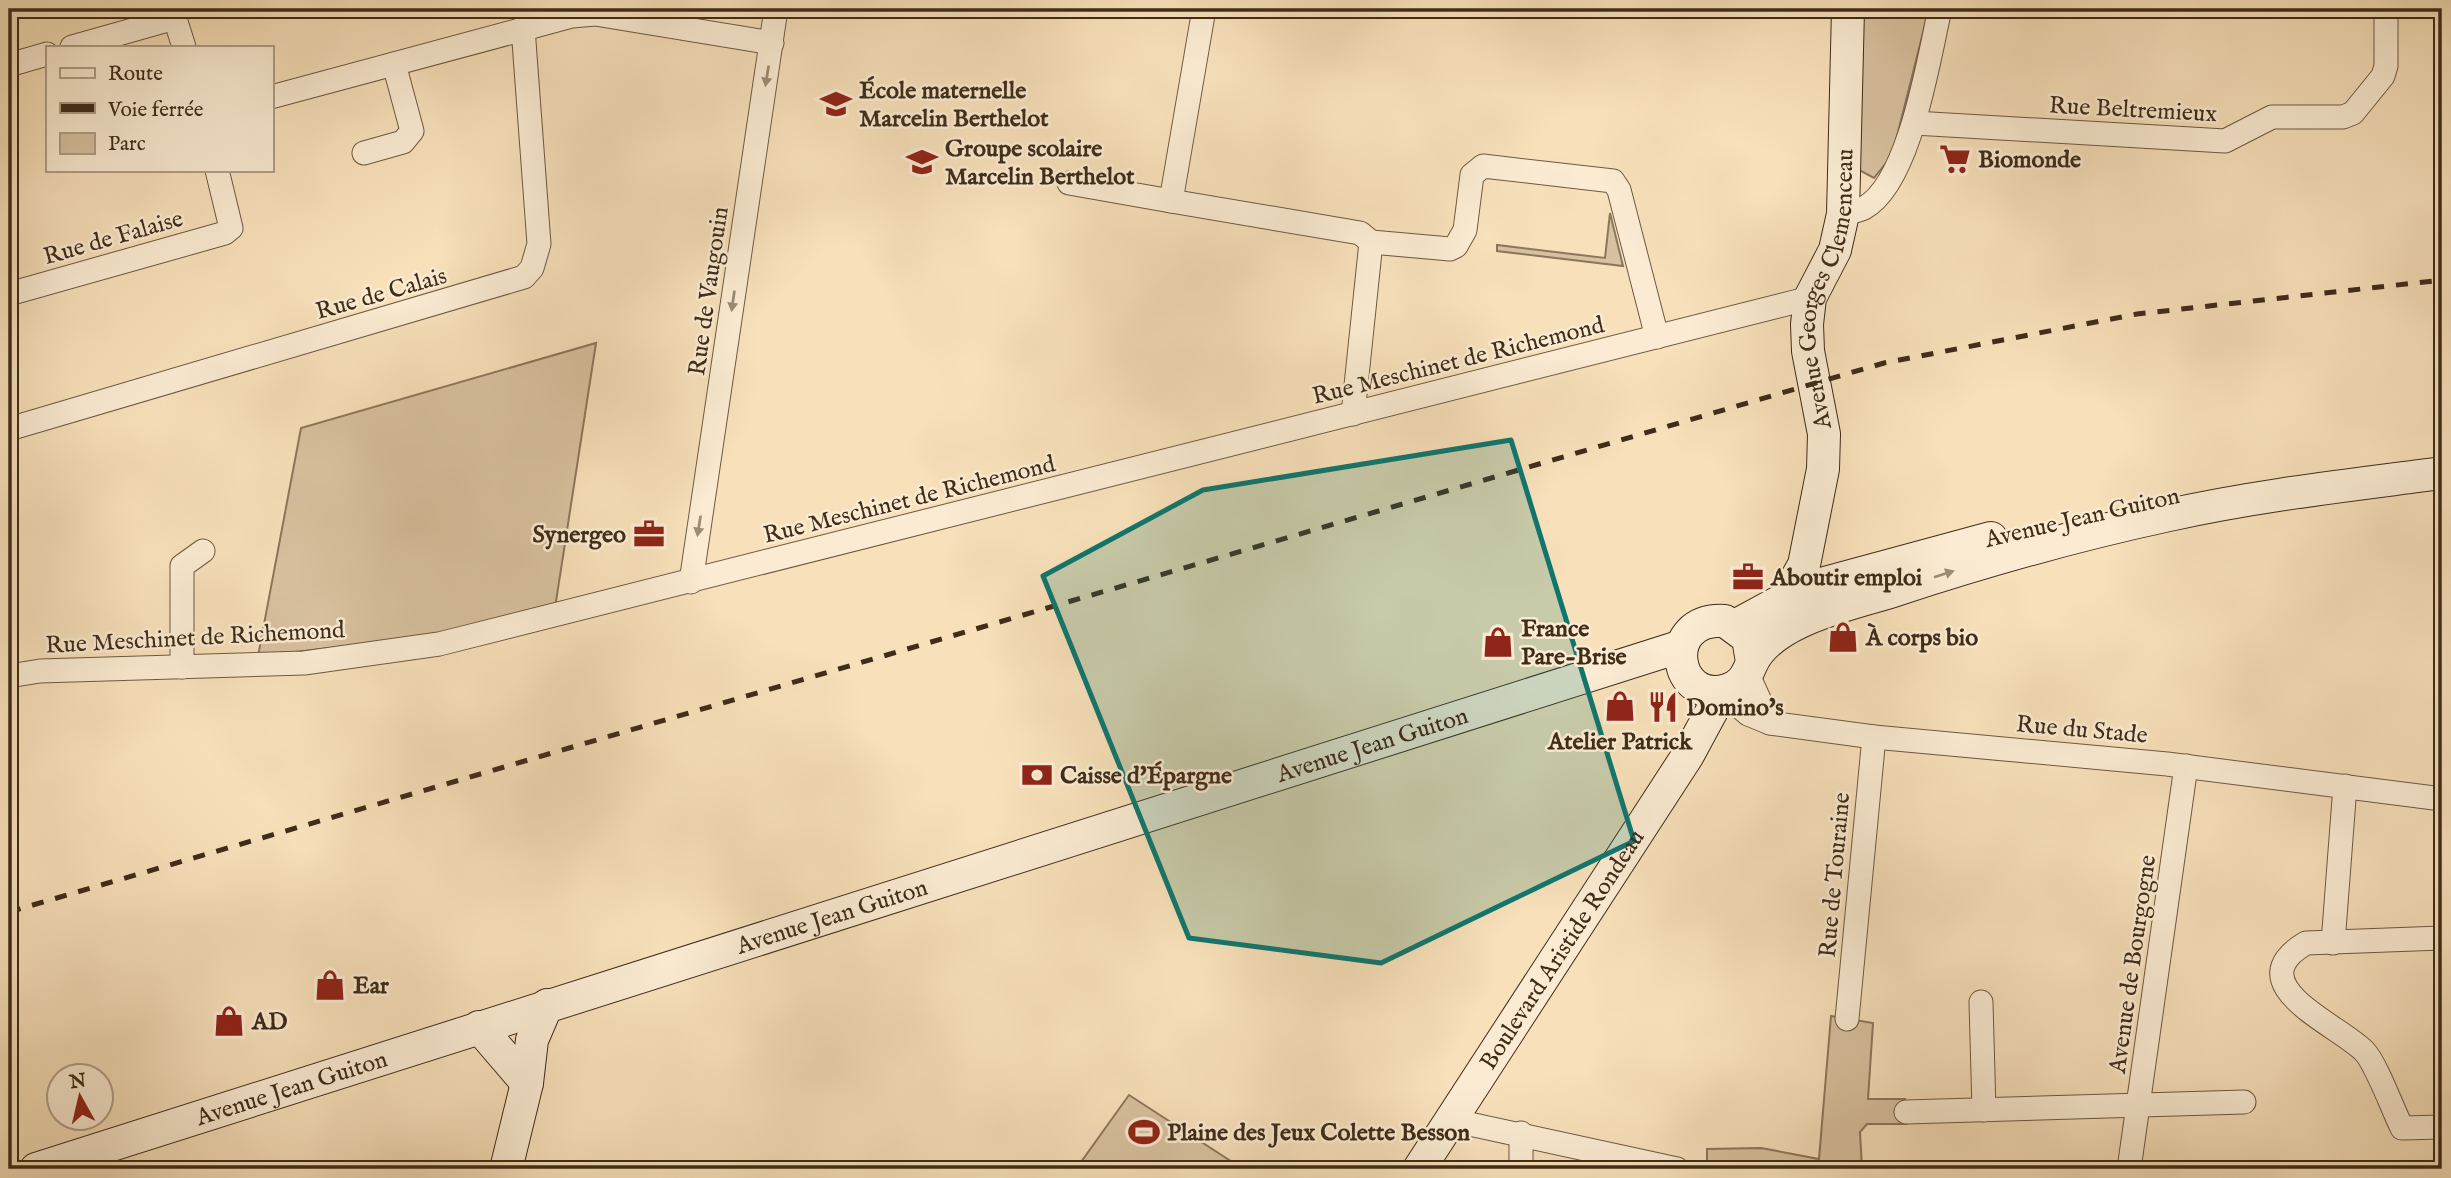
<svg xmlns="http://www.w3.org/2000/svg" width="2451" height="1178" font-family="'IM FELL English',serif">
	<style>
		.green { fill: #d8c19f; stroke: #8c765c; stroke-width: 2 }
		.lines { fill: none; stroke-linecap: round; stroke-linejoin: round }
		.street-casing { stroke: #6d5941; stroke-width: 25 }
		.secondary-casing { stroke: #3f2c19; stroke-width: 34 }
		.street { stroke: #faebd2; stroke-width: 23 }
		.secondary { stroke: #faebd2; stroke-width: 32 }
		.rail { stroke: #3f2c19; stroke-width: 5; stroke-dasharray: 12 12; stroke-linecap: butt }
		.oneway { fill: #9c8c76 }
		.marked { fill: #0f766e; fill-opacity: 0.2; stroke: #0f766e; stroke-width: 5; stroke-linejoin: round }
		.labels { text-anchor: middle; stroke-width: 5; stroke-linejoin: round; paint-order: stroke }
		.poi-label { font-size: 24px; font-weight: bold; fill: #3f2c19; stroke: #faebd2; text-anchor: start }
		.street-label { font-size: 24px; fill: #3f2c19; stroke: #faebd2 }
	</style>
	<rect width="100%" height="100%" fill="#f7e0ba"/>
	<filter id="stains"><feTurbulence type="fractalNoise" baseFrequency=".00286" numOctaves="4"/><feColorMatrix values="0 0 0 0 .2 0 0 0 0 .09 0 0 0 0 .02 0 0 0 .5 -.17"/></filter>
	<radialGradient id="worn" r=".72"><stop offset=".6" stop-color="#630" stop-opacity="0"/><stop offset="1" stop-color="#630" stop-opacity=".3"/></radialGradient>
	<!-- green -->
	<g class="green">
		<polygon points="1863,9 1929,9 1892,156 1874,178 1859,170"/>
		<polygon points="1610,213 1623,266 1497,251 1497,245 1605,258"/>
		<polygon points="596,343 555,608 430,637 258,656 301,428"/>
		<polygon points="1831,1016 1873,1023 1868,1099 1905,1099 1907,1124 1867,1124 1860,1132 1862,1169 1707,1169 1707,1149 1761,1148 1819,1159"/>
		<polygon points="1129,1095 1243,1169 1076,1169"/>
	</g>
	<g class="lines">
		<defs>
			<g id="street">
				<polyline points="172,9 184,47"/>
				<polyline points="1204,9 1171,201 1360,233 1371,242 1353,414"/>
				<polyline points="72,47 175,18"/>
				<polyline points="9,65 47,54"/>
				<polyline points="271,97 572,16 595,14 772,43"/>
				<polyline points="1914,123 2225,141 2272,117 2343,117 2353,113 2383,76 2386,66 2386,9"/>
				<polyline points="364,153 403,142 412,131 394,64"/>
				<polyline points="1069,183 1171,201"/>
				<path d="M 1843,214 C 1849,212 1858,211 1864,208 C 1910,183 1929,57 1940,9"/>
				<polyline points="1371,242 1450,249 1456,246 1465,230 1472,175 1483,166 1613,181 1619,190 1657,337"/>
				<polyline points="9,294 225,233 231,228 217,170"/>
				<polyline points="9,429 524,277 532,268 539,244 523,28"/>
				<polyline points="691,582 776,9"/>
				<polyline points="182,667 182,566 203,551"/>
				<polyline points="1748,675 1770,723"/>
				<polyline points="9,676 40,671 304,663 439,644 1810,298"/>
				<polyline points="1722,692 1748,714 1770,723 1874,737 2167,764 2442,799"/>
				<path d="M 2442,938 L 2306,943 C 2236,984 2337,1024 2364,1051 C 2376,1063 2393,1110 2402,1128 L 2442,1127"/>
				<polyline points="2333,943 2345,786"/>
				<polyline points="1981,1002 1984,1110"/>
				<polyline points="1847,1019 1874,737"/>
				<polyline points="1906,1112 2244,1102"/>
				<polyline points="1451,1120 1677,1169"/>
				<polyline points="1521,1133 1521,1169"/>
				<polyline points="2129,1169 2186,766"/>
			</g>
			<g id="secondary">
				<path id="s1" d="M 1787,595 L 1804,565 L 1823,469 L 1824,434 L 1808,351 L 1807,324 L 1810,298 L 1835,250 L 1843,214 L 1848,9"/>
				<polyline points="1735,626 1803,589 1991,538"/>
				<path d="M 1752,662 L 1748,638 L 1725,621 C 1659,617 1674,706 1727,690 C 1741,686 1746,677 1751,665 C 1770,620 1852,604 1893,591 C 1984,561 2076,535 2169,515 C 2259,495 2351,485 2442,473"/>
				<polyline points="479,1027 527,1083"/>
				<path id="s2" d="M 36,1169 L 1682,646"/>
				<polyline points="506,1169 527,1083 532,1040 547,1005"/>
				<path id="s3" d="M 1419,1169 L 1688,755 L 1722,692"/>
			</g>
		</defs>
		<!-- street casing -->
		<use href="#street" class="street-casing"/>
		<!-- secondary casing -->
		<use href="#secondary" class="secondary-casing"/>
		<!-- street -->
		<use href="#street" class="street"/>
		<!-- secondary -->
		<use href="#secondary" class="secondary"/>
		<!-- rail -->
		<polyline class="rail" points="9,912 1884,363 2137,314 2442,280"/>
	</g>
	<!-- one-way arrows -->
	<defs><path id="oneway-solid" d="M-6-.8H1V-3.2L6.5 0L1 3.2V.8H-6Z" transform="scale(1.75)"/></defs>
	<g class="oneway">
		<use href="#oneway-solid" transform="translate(767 76) rotate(99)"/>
		<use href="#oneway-solid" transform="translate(733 301) rotate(98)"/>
		<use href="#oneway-solid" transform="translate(699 526) rotate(99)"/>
		<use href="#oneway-solid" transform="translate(1944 574) rotate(-18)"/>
	</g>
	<!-- marked area -->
	<path class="marked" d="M 1511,440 L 1634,841 L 1381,963 L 1189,938 L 1043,576 L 1203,490 Z"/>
	<!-- icons -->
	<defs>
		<symbol id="school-bare" viewBox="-9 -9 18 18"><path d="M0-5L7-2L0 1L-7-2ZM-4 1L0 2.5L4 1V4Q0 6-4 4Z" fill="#8f2418" stroke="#faebd2" stroke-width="2.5" paint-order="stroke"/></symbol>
		<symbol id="supermarket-bare" viewBox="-9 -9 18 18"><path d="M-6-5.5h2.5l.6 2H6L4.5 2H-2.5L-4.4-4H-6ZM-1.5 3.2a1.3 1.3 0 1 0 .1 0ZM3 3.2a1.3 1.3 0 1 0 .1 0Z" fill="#8f2418" stroke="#faebd2" stroke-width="2.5" paint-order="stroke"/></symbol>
		<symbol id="office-bare" viewBox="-9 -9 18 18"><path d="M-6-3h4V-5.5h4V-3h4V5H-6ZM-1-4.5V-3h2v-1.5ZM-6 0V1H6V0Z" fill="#8f2418" stroke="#faebd2" stroke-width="2.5" paint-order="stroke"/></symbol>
		<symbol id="shop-bare" viewBox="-9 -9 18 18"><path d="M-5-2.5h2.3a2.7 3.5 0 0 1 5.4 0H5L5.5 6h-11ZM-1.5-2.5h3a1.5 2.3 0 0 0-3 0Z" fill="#8f2418" stroke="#faebd2" stroke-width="2.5" paint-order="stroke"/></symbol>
		<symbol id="restaurant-bare" viewBox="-9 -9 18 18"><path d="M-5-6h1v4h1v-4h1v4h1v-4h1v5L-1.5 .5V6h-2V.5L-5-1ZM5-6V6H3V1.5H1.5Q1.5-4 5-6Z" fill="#8f2418" stroke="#faebd2" stroke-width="2.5" paint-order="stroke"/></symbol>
		<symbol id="bank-bare" viewBox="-9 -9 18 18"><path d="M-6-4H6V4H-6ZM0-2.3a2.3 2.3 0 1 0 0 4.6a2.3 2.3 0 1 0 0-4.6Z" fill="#8f2418" stroke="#faebd2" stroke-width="2.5" paint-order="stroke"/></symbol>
		<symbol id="stadium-bare" viewBox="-9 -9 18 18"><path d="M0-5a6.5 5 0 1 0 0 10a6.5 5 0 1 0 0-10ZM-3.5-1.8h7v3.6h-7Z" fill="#8f2418" stroke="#faebd2" stroke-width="2.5" paint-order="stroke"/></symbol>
	</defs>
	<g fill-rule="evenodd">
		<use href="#school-bare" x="814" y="82" width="44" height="44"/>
		<use href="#supermarket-bare" x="1933" y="137" width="44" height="44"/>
		<use href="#school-bare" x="900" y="140" width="44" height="44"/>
		<use href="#office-bare" x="627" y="512" width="44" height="44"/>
		<use href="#office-bare" x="1726" y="555" width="44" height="44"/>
		<use href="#shop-bare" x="1821" y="615" width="44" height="44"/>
		<use href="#shop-bare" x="1476" y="620" width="44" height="44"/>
		<use href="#shop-bare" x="1598" y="684" width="44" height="44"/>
		<use href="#restaurant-bare" x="1641" y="685" width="44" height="44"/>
		<use href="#bank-bare" x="1015" y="753" width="44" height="44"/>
		<use href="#shop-bare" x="308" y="963" width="44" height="44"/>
		<use href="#shop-bare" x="207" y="999" width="44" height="44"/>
		<use href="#stadium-bare" x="1122" y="1110" width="44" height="44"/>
	</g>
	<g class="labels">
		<!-- poi labels -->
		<g class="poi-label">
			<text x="859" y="98">École maternelle<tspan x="859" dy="28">Marcelin Berthelot</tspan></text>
			<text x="945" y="156">Groupe scolaire<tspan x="945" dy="28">Marcelin Berthelot</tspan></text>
			<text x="1978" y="167">Biomonde</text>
			<text x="626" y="542" text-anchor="end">Synergeo</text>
			<text x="1771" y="585">Aboutir emploi</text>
			<text x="1521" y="636">France<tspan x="1521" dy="28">Pare-Brise</tspan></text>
			<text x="1866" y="645">À corps bio</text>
			<text x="1686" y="715">Domino's</text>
			<text x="1620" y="749" text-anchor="middle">Atelier Patrick</text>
			<text x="1060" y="783">Caisse d'Épargne</text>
			<text x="353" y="993">Ear</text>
			<text x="252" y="1029">AD</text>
			<text x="1167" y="1140">Plaine des Jeux Colette Besson</text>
		</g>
		<!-- street labels -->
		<g class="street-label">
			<text transform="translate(2133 109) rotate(3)" y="8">Rue Beltremieux</text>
			<text transform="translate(113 237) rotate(-16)" y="8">Rue de Falaise</text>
			<text dy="8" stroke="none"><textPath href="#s1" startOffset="317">Avenue Georges Clemenceau</textPath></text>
			<text transform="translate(708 291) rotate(-82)" y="8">Rue de Vaugouin</text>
			<text transform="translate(381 293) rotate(-16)" y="8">Rue de Calais</text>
			<text transform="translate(1458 360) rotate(-14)" y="8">Rue Meschinet de Richemond</text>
			<text transform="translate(909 499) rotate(-14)" y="8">Rue Meschinet de Richemond</text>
			<text transform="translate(2082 517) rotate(-13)" y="8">Avenue Jean Guiton</text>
			<text transform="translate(195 637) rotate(-3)" y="8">Rue Meschinet de Richemond</text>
			<text transform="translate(2082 729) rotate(5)" y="8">Rue du Stade</text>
			<text dy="8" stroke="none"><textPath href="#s2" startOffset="1402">Avenue Jean Guiton</textPath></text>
			<text transform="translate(1834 875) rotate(-85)" y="8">Rue de Touraine</text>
			<text dy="8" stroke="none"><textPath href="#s2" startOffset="835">Avenue Jean Guiton</textPath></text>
			<text dy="8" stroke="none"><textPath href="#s3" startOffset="262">Boulevard Aristide Rondeau</textPath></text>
			<text transform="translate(2132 964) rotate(-82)" y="8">Avenue de Bourgogne</text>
			<text dy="8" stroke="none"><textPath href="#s2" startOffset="268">Avenue Jean Guiton</textPath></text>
		</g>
	</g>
	<!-- margin -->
	<rect width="2451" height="1178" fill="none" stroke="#f7e0ba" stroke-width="35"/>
	<rect x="10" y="10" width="2430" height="1157" fill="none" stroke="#3f2c19" stroke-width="3.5"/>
	<rect x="18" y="18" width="2416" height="1143" fill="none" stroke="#3f2c19" stroke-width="2"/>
	<!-- legend -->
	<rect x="46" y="46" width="228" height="126" fill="#faebd2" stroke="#af9f88" stroke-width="2"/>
	<rect x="60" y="68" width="35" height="10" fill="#faebd2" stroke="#af9f88" stroke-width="2"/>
	<text x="108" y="80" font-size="21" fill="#3f2c19">Route</text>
	<rect x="60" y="103" width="35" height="10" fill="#3f2c19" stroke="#af9f88" stroke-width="2"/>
	<text x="108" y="116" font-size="21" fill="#3f2c19">Voie ferrée</text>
	<rect x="60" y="133" width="35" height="21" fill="#d8c19f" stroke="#af9f88" stroke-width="2"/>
	<text x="108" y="150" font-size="21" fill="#3f2c19">Parc</text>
	<!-- north arrow -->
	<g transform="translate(80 1097) rotate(352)"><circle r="33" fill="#faebd2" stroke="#af9f88" stroke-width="2"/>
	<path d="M0-5L12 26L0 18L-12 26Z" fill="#8f2418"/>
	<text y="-10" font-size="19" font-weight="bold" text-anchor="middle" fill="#3f2c19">N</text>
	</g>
	<rect width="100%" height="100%" filter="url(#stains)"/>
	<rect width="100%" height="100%" fill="url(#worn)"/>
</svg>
